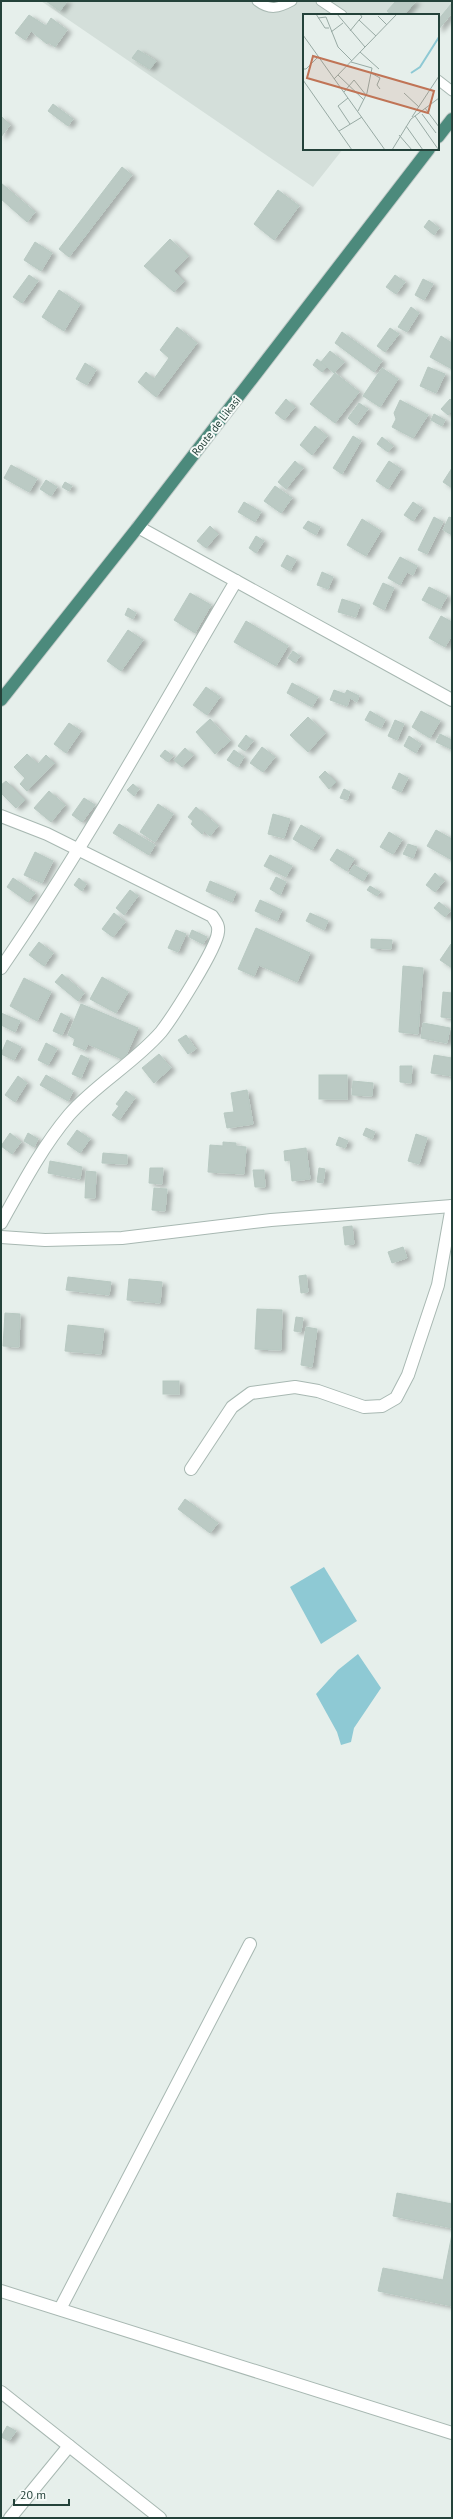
<svg xmlns="http://www.w3.org/2000/svg" width="453" height="2519" font-family="'PT Sans',sans-serif">
	<style>
		.built { fill: #d4dfda }
		.water { fill: #8ec9d4 }
		.building { fill: #bbcac4; stroke: #b8c9c2; filter: url(#shadow) }
		.lines { fill: none; stroke-linecap: round; stroke-linejoin: round }
		.service-casing { stroke: #a8b8b2; stroke-width: 11 }
		.minor-casing { stroke: #a8b8b2; stroke-width: 14 }
		.trunk-casing { stroke: #c2cac8; stroke-width: 14 }
		.service { stroke: #fff; stroke-width: 9 }
		.minor { stroke: #fff; stroke-width: 12 }
		.trunk { stroke: #4c8a7c; stroke-width: 12 }
		.labels { text-anchor: middle; stroke-width: 4; stroke-linejoin: round; paint-order: stroke }
		.street-label { font-size: 11px; fill: #24423a; stroke: #f7fbf9 }
		.inset-river { fill: none; stroke: #8ec9d4; stroke-width: 2 }
		.inset-road { fill: none; stroke: #98aaa4; stroke-width: 1 }
		.view { fill: #c07456; fill-opacity: 0.15; stroke: #c07456; stroke-width: 2 }
		.inset-edge { fill: none; stroke: #24423a; stroke-width: 2 }
	</style>
	<defs>
		<filter id="shadow"><feDropShadow dx="4.5" dy="2.5" stdDeviation="2" flood-color="#0004"/></filter>
	</defs>
	<rect width="100%" height="100%" fill="#e6efeb"/>
	<!-- built -->
	<polygon class="built" points="41,1 452,1 452,13 438,30 438,15 304,15 304,149 343,149 313,187"/>
	<!-- water -->
	<g class="water">
		<polygon points="324,1567 357,1621 321,1644 290,1587"/>
		<polygon points="358,1654 381,1688 354,1728 351,1742 341,1745 337,1732 316,1694 338,1670"/>
	</g>
	<!-- building -->
	<g class="building">
		<polygon points="46,1 67,1 60,11"/>
		<polygon points="396,1 416,1 404,15 392,15 387,11"/>
		<polygon points="452,3 452,13 438,30 438,20"/>
		<polygon points="29,15 46,26 51,18 67,30 55,47 48,42 47,44 31,31 25,40 15,33"/>
		<polygon points="138,50 156,61 150,69 132,58"/>
		<polygon points="53,104 73,119 68,126 48,111"/>
		<polygon points="1,116 10,125 1,137"/>
		<polygon points="122,167 132,175 69,257 59,249"/>
		<polygon points="1,183 35,212 27,222 1,199"/>
		<polygon points="278,190 299,206 274,240 254,224"/>
		<polygon points="429,220 439,228 434,235 424,227"/>
		<polygon points="170,239 188,256 174,271 184,281 174,292 144,266"/>
		<polygon points="35,242 52,253 41,271 24,260"/>
		<polygon points="29,275 38,281 22,303 13,297"/>
		<polygon points="395,275 405,282 396,294 386,287"/>
		<polygon points="423,279 433,284 424,300 415,295"/>
		<polygon points="59,290 80,304 64,331 42,317"/>
		<polygon points="411,307 419,313 407,332 398,327"/>
		<polygon points="177,327 197,343 156,397 138,382 146,372 154,379 169,358 160,350"/>
		<polygon points="390,328 399,334 385,352 377,346"/>
		<polygon points="342,332 382,361 374,372 335,343"/>
		<polygon points="441,336 452,343 452,369 430,357"/>
		<polygon points="330,351 344,362 334,373 321,362"/>
		<polygon points="317,359 327,367 322,372 313,365"/>
		<polygon points="85,363 96,370 87,385 76,379"/>
		<polygon points="428,367 445,374 436,393 420,386"/>
		<polygon points="382,368 398,379 380,407 363,396"/>
		<polygon points="335,373 359,392 335,423 310,404"/>
		<polygon points="286,399 295,407 284,420 275,413"/>
		<polygon points="450,399 452,401 452,411 448,415 441,409"/>
		<polygon points="400,400 428,415 413,438 392,427 396,419 394,413"/>
		<polygon points="359,403 368,409 356,425 348,418"/>
		<polygon points="434,414 445,420 442,426 431,420"/>
		<polygon points="315,426 327,436 312,455 300,445"/>
		<polygon points="353,436 361,441 342,474 333,468"/>
		<polygon points="382,437 393,446 388,452 377,444"/>
		<polygon points="295,461 303,468 286,489 278,482"/>
		<polygon points="389,461 401,469 388,489 376,481"/>
		<polygon points="11,465 37,479 29,492 4,478"/>
		<polygon points="452,468 452,488 443,482"/>
		<polygon points="46,480 57,487 51,496 40,489"/>
		<polygon points="65,482 72,486 69,491 62,487"/>
		<polygon points="275,486 292,498 281,513 264,501"/>
		<polygon points="244,502 261,512 255,522 238,512"/>
		<polygon points="413,502 422,508 413,521 404,515"/>
		<polygon points="434,517 443,522 427,554 418,550"/>
		<polygon points="449,517 452,518 452,535 443,530"/>
		<polygon points="362,519 381,531 366,556 347,545"/>
		<polygon points="308,521 320,527 316,535 303,528"/>
		<polygon points="210,526 218,534 206,548 197,541"/>
		<polygon points="256,536 264,541 256,553 249,548"/>
		<polygon points="287,555 296,560 290,571 281,566"/>
		<polygon points="400,557 417,566 413,575 407,572 400,585 388,578"/>
		<polygon points="322,572 333,577 328,589 317,585"/>
		<polygon points="383,583 394,588 384,610 373,604"/>
		<polygon points="429,587 447,596 440,609 422,600"/>
		<polygon points="190,593 211,605 195,633 174,620"/>
		<polygon points="342,599 360,605 356,617 338,612"/>
		<polygon points="128,608 136,613 133,619 125,615"/>
		<polygon points="441,616 452,622 452,635 445,647 429,638"/>
		<polygon points="246,621 288,646 276,666 234,642"/>
		<polygon points="128,630 143,640 121,671 107,661"/>
		<polygon points="293,651 300,656 295,663 288,658"/>
		<polygon points="292,683 318,697 312,707 287,693"/>
		<polygon points="206,687 220,697 207,715 193,705"/>
		<polygon points="334,690 345,694 347,690 359,696 357,702 350,698 347,706 330,700"/>
		<polygon points="370,711 385,720 381,728 365,720"/>
		<polygon points="421,711 440,721 430,738 412,727"/>
		<polygon points="308,717 325,733 308,752 290,735"/>
		<polygon points="210,719 230,741 215,754 196,732"/>
		<polygon points="395,720 404,724 397,740 388,736"/>
		<polygon points="69,723 81,731 66,753 54,744"/>
		<polygon points="440,734 452,740 451,749 436,742"/>
		<polygon points="246,735 253,741 245,751 238,746"/>
		<polygon points="409,736 421,744 416,753 404,746"/>
		<polygon points="262,747 275,757 263,772 250,763"/>
		<polygon points="185,748 193,755 182,767 174,760"/>
		<polygon points="165,750 173,756 168,762 160,756"/>
		<polygon points="234,750 244,757 238,767 227,760"/>
		<polygon points="27,754 38,764 46,755 54,763 27,791 20,784 25,778 14,767"/>
		<polygon points="325,771 336,782 329,789 319,777"/>
		<polygon points="399,773 408,778 401,792 392,788"/>
		<polygon points="6,781 25,800 16,808 1,793 1,785"/>
		<polygon points="133,784 139,789 134,796 127,790"/>
		<polygon points="344,789 350,792 347,800 340,798"/>
		<polygon points="49,791 65,805 51,822 34,808"/>
		<polygon points="84,798 95,805 82,822 72,815"/>
		<polygon points="158,804 173,814 155,842 140,832"/>
		<polygon points="196,807 218,826 210,836 204,831 202,834 191,824 193,821 188,817"/>
		<polygon points="273,814 290,819 284,838 268,834"/>
		<polygon points="119,824 155,845 149,855 113,833"/>
		<polygon points="301,825 320,836 312,850 293,839"/>
		<polygon points="436,830 452,839 452,860 427,846"/>
		<polygon points="389,832 402,840 393,854 380,847"/>
		<polygon points="408,844 417,847 413,858 403,854"/>
		<polygon points="337,849 354,859 347,871 330,860"/>
		<polygon points="35,852 53,861 42,883 24,875"/>
		<polygon points="270,855 292,866 286,877 264,866"/>
		<polygon points="354,865 368,873 363,881 349,873"/>
		<polygon points="435,873 444,881 435,892 426,885"/>
		<polygon points="276,877 286,882 280,895 270,889"/>
		<polygon points="13,878 35,893 28,902 7,887"/>
		<polygon points="79,878 86,884 82,891 74,885"/>
		<polygon points="210,881 236,892 232,902 206,891"/>
		<polygon points="370,886 380,892 377,896 367,890"/>
		<polygon points="130,890 138,896 124,915 116,908"/>
		<polygon points="260,900 282,910 277,921 255,911"/>
		<polygon points="439,902 450,911 445,917 434,908"/>
		<polygon points="114,913 125,922 113,937 102,929"/>
		<polygon points="310,913 328,921 324,930 306,921"/>
		<polygon points="256,928 310,953 297,982 259,965 254,976 238,969"/>
		<polygon points="176,930 186,934 178,952 168,948"/>
		<polygon points="192,930 207,937 203,944 189,937"/>
		<polygon points="371,939 392,940 391,949 371,948"/>
		<polygon points="39,942 53,953 44,966 29,955"/>
		<polygon points="451,944 452,944 452,968 440,960"/>
		<polygon points="403,966 423,968 418,1034 399,1032"/>
		<polygon points="62,974 84,993 78,1001 55,982"/>
		<polygon points="102,977 128,992 116,1013 90,999"/>
		<polygon points="24,978 51,992 37,1021 10,1006"/>
		<polygon points="443,992 452,993 452,1018 441,1017"/>
		<polygon points="81,1004 138,1028 124,1060 88,1044 85,1050 73,1045 75,1039 68,1035"/>
		<polygon points="1,1013 20,1021 15,1032 1,1025"/>
		<polygon points="61,1013 70,1018 62,1035 53,1031"/>
		<polygon points="423,1023 450,1028 447,1043 421,1038"/>
		<polygon points="186,1035 196,1049 188,1054 178,1040"/>
		<polygon points="7,1040 21,1047 14,1060 1,1054"/>
		<polygon points="46,1043 57,1049 48,1065 38,1060"/>
		<polygon points="159,1054 171,1068 154,1083 142,1068"/>
		<polygon points="81,1055 89,1059 81,1078 72,1074"/>
		<polygon points="434,1055 452,1058 452,1076 431,1073"/>
		<polygon points="400,1066 412,1066 411,1083 400,1082"/>
		<polygon points="46,1075 73,1091 68,1101 40,1085"/>
		<rect x="319" y="1075" width="28" height="24"/>
		<polygon points="18,1076 27,1083 15,1102 5,1095"/>
		<polygon points="353,1081 373,1083 372,1096 352,1095"/>
		<polygon points="247,1090 253,1124 227,1128 224,1113 234,1112 231,1093"/>
		<polygon points="126,1091 135,1098 119,1120 112,1115 119,1106 116,1104"/>
		<polygon points="366,1128 375,1132 372,1139 363,1135"/>
		<polygon points="77,1130 90,1139 80,1153 67,1144"/>
		<polygon points="10,1133 21,1142 12,1154 1,1146"/>
		<polygon points="28,1133 38,1139 34,1147 24,1141"/>
		<polygon points="416,1134 427,1138 419,1164 408,1161"/>
		<polygon points="339,1137 348,1141 345,1148 336,1145"/>
		<polygon points="223,1142 236,1143 236,1146 246,1147 244,1174 208,1172 210,1145 223,1146"/>
		<polygon points="306,1148 310,1179 292,1181 290,1160 285,1161 284,1151"/>
		<polygon points="103,1153 127,1155 127,1164 102,1163"/>
		<polygon points="50,1161 82,1167 80,1179 48,1173"/>
		<polygon points="150,1168 163,1168 162,1184 149,1183"/>
		<polygon points="319,1168 325,1169 323,1183 317,1182"/>
		<polygon points="253,1170 264,1170 265,1187 255,1187"/>
		<polygon points="86,1171 96,1172 95,1198 85,1198"/>
		<polygon points="154,1188 167,1189 165,1211 152,1210"/>
		<polygon points="352,1226 354,1244 345,1245 343,1227"/>
		<polygon points="403,1247 407,1258 392,1263 388,1252"/>
		<polygon points="306,1275 308,1292 301,1293 299,1276"/>
		<polygon points="68,1277 111,1282 109,1295 66,1290"/>
		<polygon points="129,1279 162,1282 160,1303 127,1300"/>
		<polygon points="257,1309 282,1310 281,1350 255,1349"/>
		<polygon points="5,1313 20,1314 19,1347 3,1346"/>
		<polygon points="296,1317 303,1318 301,1332 294,1331"/>
		<polygon points="68,1325 104,1329 101,1354 65,1351"/>
		<polygon points="306,1327 317,1329 312,1367 301,1365"/>
		<rect x="163" y="1381" width="16" height="13"/>
		<polygon points="185,1499 218,1523 210,1533 178,1509"/>
		<polygon points="397,2193 452,2204 452,2228 393,2216"/>
		<polygon points="452,2234 452,2306 378,2291 383,2268 443,2280"/>
		<polygon points="7,2426 16,2431 9,2441 1,2437"/>
	</g>
	<g class="lines">
		<defs>
			<g id="service">
				<path d="M 257,1 C 270,11 279,8 292,1"/>
				<polyline points="321,1 342,15"/>
				<polyline points="438,80 452,91"/>
			</g>
			<g id="minor">
				<polyline points="138,527 452,700"/>
				<path d="M 1,816 L 47,834 L 212,916 C 216,922 219,925 218,932 C 217,948 172,1018 161,1032 C 134,1063 96,1084 69,1115 C 42,1147 21,1187 1,1223"/>
				<path d="M 1,968 C 87,844 159,711 236,581"/>
				<polyline points="1,1237 45,1240 122,1238 271,1220 452,1206"/>
				<polyline points="191,1469 232,1407 251,1393 295,1387 318,1391 364,1407 382,1406 396,1398 408,1375 438,1285 452,1206"/>
				<polyline points="1,2291 452,2433"/>
				<polyline points="60,2309 250,1944"/>
				<polyline points="1,2392 160,2518"/>
				<polyline points="10,2518 69,2446"/>
			</g>
			<g id="trunk">
				<polyline points="438,137 452,119"/>
				<polyline points="1,700 138,527 429,149"/>
			</g>
		</defs>
		<!-- service casing -->
		<use href="#service" class="service-casing"/>
		<!-- minor casing -->
		<use href="#minor" class="minor-casing"/>
		<!-- trunk casing -->
		<use href="#trunk" class="trunk-casing"/>
		<!-- service -->
		<use href="#service" class="service"/>
		<!-- minor -->
		<use href="#minor" class="minor"/>
		<!-- trunk -->
		<use href="#trunk" class="trunk"/>
	</g>
	<g class="labels">
		<!-- street labels -->
		<g class="street-label">
			<text transform="translate(216 426) rotate(-52)" y="4">Route de Likasi</text>
		</g>
	</g>
	<!-- overview -->
	<g transform="translate(303 14)">
		<rect width="136" height="136" fill="#e6efeb"/>
		<path class="inset-river" d="M 108,59 L 117,53 L 136,23"/>
		<path class="inset-road" d="M 13,0 L 22,14 L 26,14M 34,0 L 62,33M 57,0 L 59,3 L 56,6 L 73,22M 75,2 L 84,11M 15,4 L 23,3 L 35,33 L 49,47M 47,17 L 56,6M 28,18 L 40,9M 0,21 L 82,136M 57,38 L 76,55M 48,48 L 69,54 L 64,79 L 55,97M 0,55 L 3,55 L 15,43M 68,59 L 77,64 L 74,71 L 77,75M 35,61 L 61,86M 31,65 L 94,0M 0,66 L 49,136M 41,78 L 51,66 L 63,81M 101,79 L 116,93M 45,84 L 35,92 L 47,110M 122,94 L 136,113M 119,100 L 133,119M 112,102 L 135,135M 109,103 L 136,62M 103,112 L 120,136M 36,117 L 59,103M 96,121 L 109,136M 89,136 L 108,105 L 136,84"/>
		<path class="view" d="M 10,42 L 131,77 L 125,99 L 4,64 Z"/>
		<rect width="136" height="136" class="inset-edge"/>
	</g>
	<!-- border -->
	<rect width="453" height="2519" fill="none" stroke="#24423a" stroke-width="4"/>
	<!-- scale -->
	<path d="M14 2499v6h55v-6" fill="none" stroke="#24423a" stroke-width="2"/>
	<text x="20" y="2499" font-size="12" fill="#24423a" stroke="#f7fbf9" stroke-width="3" paint-order="stroke">20 m</text>
</svg>
